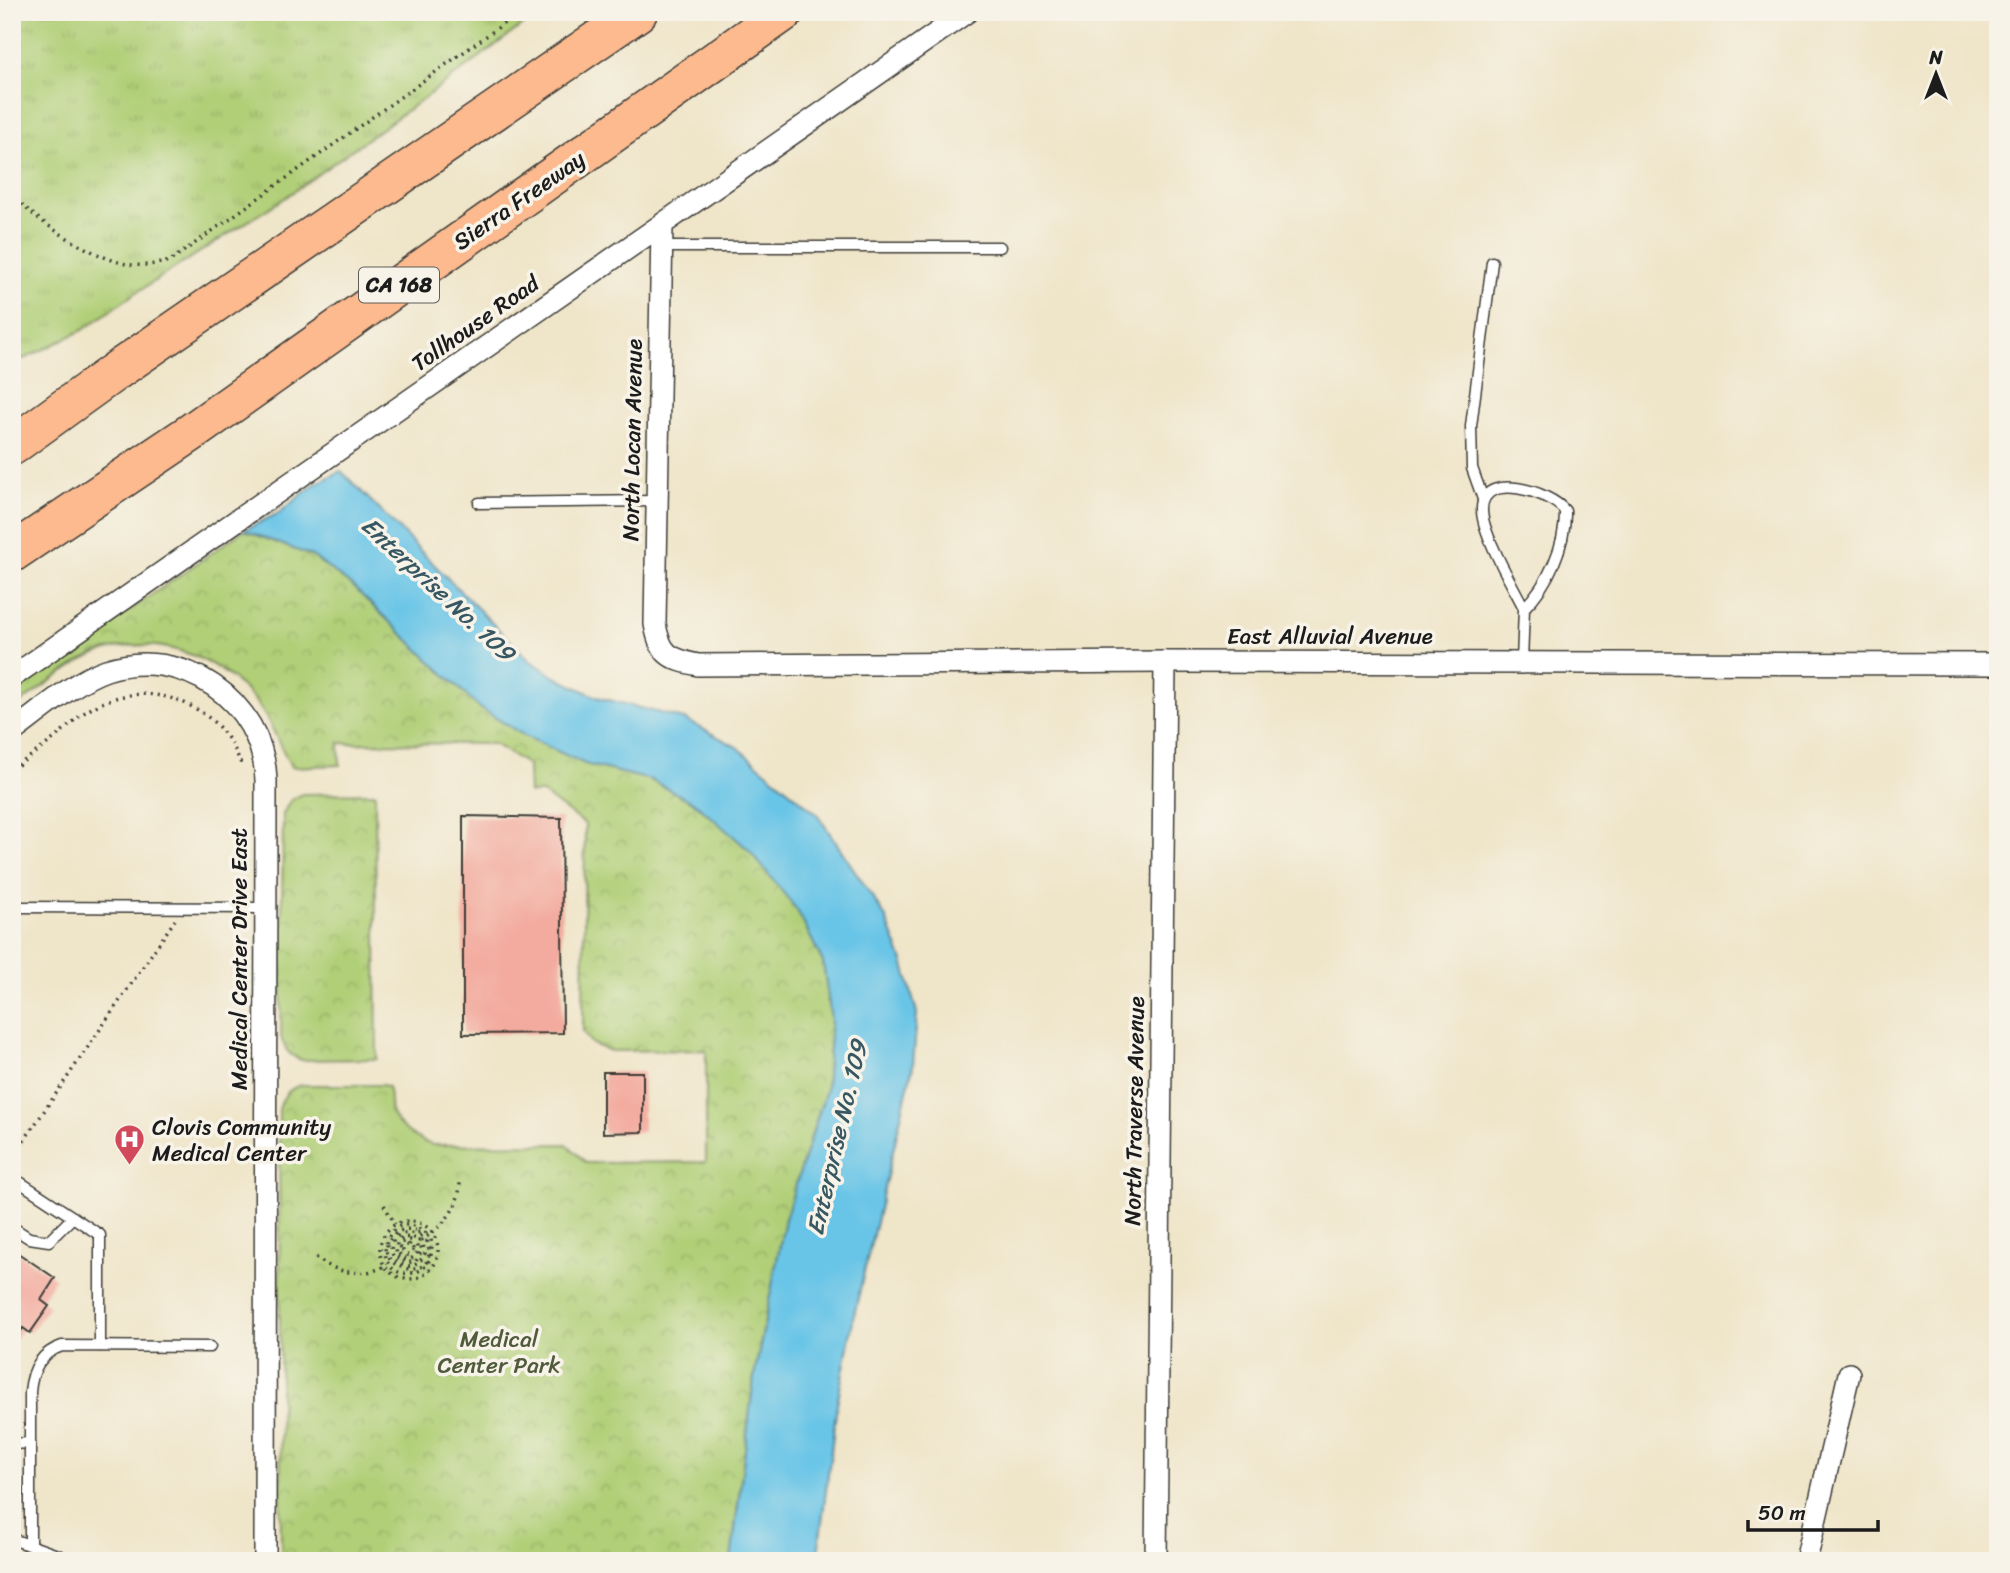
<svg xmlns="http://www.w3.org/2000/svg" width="2010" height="1573" font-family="Sriracha,sans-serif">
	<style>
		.grass { fill: url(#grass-tufts); stroke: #66764a; stroke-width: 2 }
		.park { fill: url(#park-crowns); stroke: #66764a; stroke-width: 2 }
		.water { fill: #69c5e7; stroke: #427082; stroke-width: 2 }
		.building { fill: #f3ab9f }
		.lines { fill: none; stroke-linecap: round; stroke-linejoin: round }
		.lane-casing { stroke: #3c3a36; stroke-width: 13 }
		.street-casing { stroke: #3c3a36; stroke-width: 24 }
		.highway-casing { stroke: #3c3a36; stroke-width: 41 }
		.path { stroke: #3c3a36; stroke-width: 3.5; stroke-dasharray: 2 5; stroke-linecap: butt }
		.lane { stroke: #fff; stroke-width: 10 }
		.street { stroke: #fff; stroke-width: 21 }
		.highway { stroke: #fcba8e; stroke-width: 38 }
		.labels { text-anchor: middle; stroke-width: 7; stroke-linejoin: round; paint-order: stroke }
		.shield { fill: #f7f3e8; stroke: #5e5c59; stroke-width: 2 }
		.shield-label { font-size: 21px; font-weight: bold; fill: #1c1c1c }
		.street-label { font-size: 23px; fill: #1c1c1c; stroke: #f7f3e8 }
		.poi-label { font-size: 23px; fill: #1c1c1c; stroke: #f7f3e8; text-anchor: start }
		.park-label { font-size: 23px; fill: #505b3c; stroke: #f7f3e8 }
		.water-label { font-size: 24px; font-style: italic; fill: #375763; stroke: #f7f3e8 }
	</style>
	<defs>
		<pattern id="grass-tufts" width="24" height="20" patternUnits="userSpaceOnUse" patternTransform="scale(1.75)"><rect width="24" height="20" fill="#b0cf77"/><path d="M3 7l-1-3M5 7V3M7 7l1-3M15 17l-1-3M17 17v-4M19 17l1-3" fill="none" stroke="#97b166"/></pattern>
		<pattern id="park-crowns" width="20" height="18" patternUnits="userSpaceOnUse" patternTransform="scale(1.75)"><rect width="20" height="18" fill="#b0cf77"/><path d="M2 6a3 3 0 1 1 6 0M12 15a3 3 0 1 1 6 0" fill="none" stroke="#97b166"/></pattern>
	</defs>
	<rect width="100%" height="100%" fill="#f7f3e8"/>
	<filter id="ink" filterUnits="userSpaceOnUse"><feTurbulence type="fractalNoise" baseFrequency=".0143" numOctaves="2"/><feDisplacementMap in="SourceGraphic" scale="14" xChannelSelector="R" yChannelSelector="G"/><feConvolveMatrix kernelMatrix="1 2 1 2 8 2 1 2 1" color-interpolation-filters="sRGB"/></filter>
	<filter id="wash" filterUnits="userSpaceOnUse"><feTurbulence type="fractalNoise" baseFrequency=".00686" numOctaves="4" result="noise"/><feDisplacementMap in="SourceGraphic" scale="28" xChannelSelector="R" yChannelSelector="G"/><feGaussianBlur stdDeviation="1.57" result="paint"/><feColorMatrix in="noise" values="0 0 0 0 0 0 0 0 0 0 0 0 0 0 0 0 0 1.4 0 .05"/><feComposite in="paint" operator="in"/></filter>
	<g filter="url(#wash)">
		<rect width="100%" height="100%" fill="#efe5c9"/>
		<!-- grass -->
		<polygon class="grass" points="12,12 540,12 441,86 286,197 128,298 83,330 24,359 12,355"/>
		<!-- park -->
		<g class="park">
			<path d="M 244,530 L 312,556 L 351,585 L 480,708 L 525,736 L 585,764 L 651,780 L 695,803 L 749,849 L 797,910 L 823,962 L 831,1019 L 826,1090 L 785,1219 L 754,1377 L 731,1561 L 281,1561 L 279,1110 C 282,1097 289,1087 303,1085 L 383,1085 L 388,1087 C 391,1095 389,1103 391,1111 C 396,1127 417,1139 432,1145 L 567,1144 L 586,1163 L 706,1162 L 706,1050 L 611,1051 L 592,1044 L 583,1032 L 585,824 L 542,793 L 529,793 L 528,765 L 494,744 L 339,743 L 340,765 L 292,767 C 279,747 273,725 259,706 C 220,653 143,627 83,660 C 58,674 35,693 12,709 L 12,693 Z"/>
			<path d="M 375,793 L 377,1059 L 302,1060 C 289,1056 285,1049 281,1037 L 283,814 L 290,801 L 302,794 Z"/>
		</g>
		<!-- water -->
		<polygon class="water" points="341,471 529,660 559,679 597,697 684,719 737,747 817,814 885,916 903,961 917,1013 913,1066 854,1315 837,1404 817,1561 731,1561 754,1378 785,1219 826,1090 831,1019 823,962 797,910 749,850 695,803 651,780 585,764 525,736 480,708 351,585 312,556 244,530 279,513 315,484"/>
		<g id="blocks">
			<!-- building -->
			<g class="building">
				<polygon points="463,816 561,818 563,1033 463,1034"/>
				<polygon points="603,1072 643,1072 643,1132 603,1133"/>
				<polygon points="12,1249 55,1278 41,1300 49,1306 30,1333 23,1328 12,1344"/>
			</g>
		</g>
	</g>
	<g filter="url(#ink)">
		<use href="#blocks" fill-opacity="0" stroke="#3c3a36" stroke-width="2"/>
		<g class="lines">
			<defs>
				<g id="lane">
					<polyline points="662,247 1000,247"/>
					<polyline points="1483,499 1472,468 1471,426 1492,262"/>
					<polyline points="479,503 657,501"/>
					<path d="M 1522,662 L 1524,608 C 1548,585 1566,544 1565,511 C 1550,491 1482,471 1482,509 C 1481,532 1513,586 1524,608"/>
					<polyline points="12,907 265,908"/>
					<polyline points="12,1177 100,1235 100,1346"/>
					<polyline points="12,1227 29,1238 49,1241 73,1217"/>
					<polyline points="12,1444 30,1443"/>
					<polyline points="12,1539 60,1556 60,1561"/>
					<path d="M 30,1545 L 30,1392 C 32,1370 40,1353 62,1346 L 210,1347"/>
				</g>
				<g id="street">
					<path d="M 662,226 L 655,624 C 660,654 669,659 698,665 L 1165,662 L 1998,664"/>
					<polyline points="12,677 967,12"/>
					<path d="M 12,732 C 40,712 74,681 106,670 C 182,645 263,700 266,780 L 265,1561"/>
					<polyline points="1156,1561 1165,662"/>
					<polyline points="1806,1561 1849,1374"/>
				</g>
				<g id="highway">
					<polyline points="12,446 113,373 638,12"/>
					<polyline points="12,553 192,432 784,12"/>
				</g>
			</defs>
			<!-- lane casing -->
			<use href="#lane" class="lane-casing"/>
			<!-- street casing -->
			<use href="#street" class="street-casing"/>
			<!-- highway casing -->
			<use href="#highway" class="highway-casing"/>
			<!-- path -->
			<g class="path">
				<path d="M 12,194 C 33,220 99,262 133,265 C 146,266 158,264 170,261 L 520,12"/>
				<path d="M 12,769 C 27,759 42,748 56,737 C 68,726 80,714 94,707 C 148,676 220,704 240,762 L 244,762"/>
				<polyline points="12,1158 175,920"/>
				<polyline points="384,1205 395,1224"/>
				<circle cx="409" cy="1250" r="29"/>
				<circle cx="408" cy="1250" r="5"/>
				<path d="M 409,1245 L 412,1241 L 410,1240 L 400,1243 L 399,1253 C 404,1261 414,1261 418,1251 L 416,1243 L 419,1241 L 422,1250 L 416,1261 L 407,1263 L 396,1256 L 397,1243 L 403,1237 L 416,1238 L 426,1233 C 385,1200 366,1279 412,1273 C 429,1270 434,1254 431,1239 L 427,1241 C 442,1290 362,1266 394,1235 C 402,1228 411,1228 420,1232 C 413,1235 405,1231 398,1236 C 377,1252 411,1284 425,1253 L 422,1240 C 443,1226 459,1209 460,1183"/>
				<path d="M 316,1257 C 333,1273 364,1278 385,1266"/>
			</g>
			<!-- lane -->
			<use href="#lane" class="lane"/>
			<!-- street -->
			<use href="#street" class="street"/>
			<!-- highway -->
			<use href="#highway" class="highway"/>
		</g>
	</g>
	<!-- icons -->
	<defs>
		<symbol id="hospital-pin" viewBox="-11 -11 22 30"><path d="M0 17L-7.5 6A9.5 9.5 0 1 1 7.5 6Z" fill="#d1495b" stroke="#f7f3e8"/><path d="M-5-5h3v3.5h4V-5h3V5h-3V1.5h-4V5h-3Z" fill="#fff"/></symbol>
	</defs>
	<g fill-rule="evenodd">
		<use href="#hospital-pin" x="112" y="1122" width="35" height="47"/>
	</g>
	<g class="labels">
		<!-- shield labels -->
		<rect class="shield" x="359" y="267.5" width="80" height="35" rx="5"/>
		<g class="shield-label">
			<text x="399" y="292">CA 168</text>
		</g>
		<!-- street labels -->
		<g class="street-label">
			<text transform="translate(519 200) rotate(-35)" y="8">Sierra Freeway</text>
			<text transform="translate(475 323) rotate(-35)" y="8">Tollhouse Road</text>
			<text transform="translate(632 440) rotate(-89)" y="8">North Locan Avenue</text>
			<text x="1330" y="644">East Alluvial Avenue</text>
			<text transform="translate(239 959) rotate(-90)" y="8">Medical Center Drive East</text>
			<text transform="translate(1134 1111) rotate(-89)" y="8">North Traverse Avenue</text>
		</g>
		<!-- poi labels -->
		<g class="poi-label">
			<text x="152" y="1135">Clovis Community<tspan x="152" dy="26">Medical Center</tspan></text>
		</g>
		<!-- park labels -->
		<g class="park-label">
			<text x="499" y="1347">Medical<tspan x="499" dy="26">Center Park</tspan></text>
		</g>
		<!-- water labels -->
		<g class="water-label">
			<text transform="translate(438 589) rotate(43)" y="8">Enterprise No. 109</text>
			<text transform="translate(837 1138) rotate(-77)" y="8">Enterprise No. 109</text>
		</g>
	</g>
	<!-- margin -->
	<rect width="2010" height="1573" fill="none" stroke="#f7f3e8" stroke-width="42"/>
	<!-- north arrow -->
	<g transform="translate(1936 74)" stroke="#f7f3e8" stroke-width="5" paint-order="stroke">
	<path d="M0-5L12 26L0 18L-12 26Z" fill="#1c1c1c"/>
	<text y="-10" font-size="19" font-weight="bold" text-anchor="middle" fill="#1c1c1c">N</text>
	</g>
	<!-- scale -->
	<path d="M1748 1520v10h130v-10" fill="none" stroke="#1c1c1c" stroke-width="3.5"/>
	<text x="1758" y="1520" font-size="21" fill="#1c1c1c" stroke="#f7f3e8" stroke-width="5" paint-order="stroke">50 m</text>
</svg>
